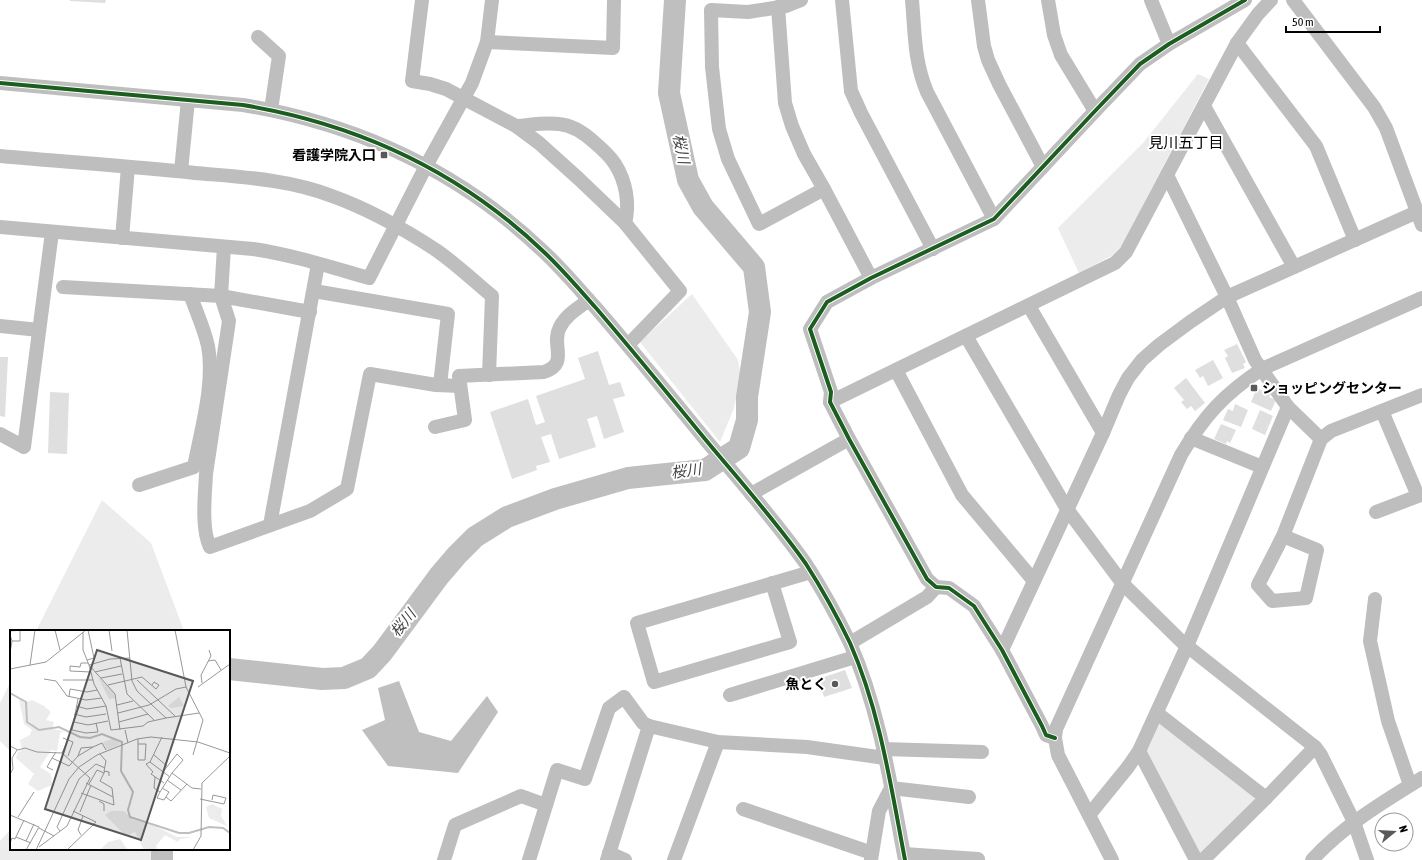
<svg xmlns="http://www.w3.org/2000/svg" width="1422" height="860" font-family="'Asap Condensed','Noto Sans JP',sans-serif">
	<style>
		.green { fill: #ececec }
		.water { fill: #bfbfbf }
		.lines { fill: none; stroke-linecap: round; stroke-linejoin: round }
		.river { stroke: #bfbfbf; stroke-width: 22 }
		.building { fill: #dfdfdf }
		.minor { stroke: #bebebe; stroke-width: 14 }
		.cycleway-casing { stroke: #fff; stroke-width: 6 }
		.cycleway { stroke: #1b5e20; stroke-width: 4 }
		.poi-dot { fill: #595959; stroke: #fff; stroke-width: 1.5 }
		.labels { text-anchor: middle; stroke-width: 4; stroke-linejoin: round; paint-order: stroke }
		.poi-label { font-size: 14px; font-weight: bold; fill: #000; stroke: #fff; text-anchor: end }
		.neighbourhood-label { font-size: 15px; fill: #000; stroke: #fff }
		.water-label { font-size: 15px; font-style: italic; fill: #444; stroke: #fff }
		.inset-river { fill: none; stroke: #bfbfbf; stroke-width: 2 }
		.inset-road { fill: none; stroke: #999; stroke-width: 1 }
		.view { fill: #595959; fill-opacity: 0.15; stroke: #595959; stroke-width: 2 }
		.inset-edge { fill: none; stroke: #000; stroke-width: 2 }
	</style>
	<rect width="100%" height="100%" fill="#fff"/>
	<!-- green -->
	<g class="green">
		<polygon points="1198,74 1209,79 1122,245 1111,256 1079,273 1058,228 1143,143"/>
		<polygon points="692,294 738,360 741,377 734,408 720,442 640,342"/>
		<polygon points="102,500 151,543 184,631 36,631"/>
		<polygon points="11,681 11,752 0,741 0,703"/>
		<polygon points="1163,723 1255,793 1255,801 1201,853 1196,853 1147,758 1147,749 1157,724"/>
		<polygon points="11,829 11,849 155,849 155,860 0,860 0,841"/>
	</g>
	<!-- water -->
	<polygon class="water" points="399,681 419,732 451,741 487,696 498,712 458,773 388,766 362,730 385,720 378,688"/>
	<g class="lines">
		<!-- river -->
		<g class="river">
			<polyline points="229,669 322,679 344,678 368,668 382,653 439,576 457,555 475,537 507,517 555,499 628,478 705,470 739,448 747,420 747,397 760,312 754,267 703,207 688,180 669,93 675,0"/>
			<polyline points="162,849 162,860"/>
		</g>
	</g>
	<!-- building -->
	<g class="building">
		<polygon points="70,0 106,0 105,3 70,1"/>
		<polygon points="1237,344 1246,362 1243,364 1245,368 1232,373 1225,358 1228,356 1224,350"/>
		<polygon points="598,351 609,385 620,382 625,396 613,399 624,432 604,439 597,416 587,419 596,447 559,459 551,434 541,437 550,462 536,466 537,470 512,479 490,412 528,399 536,425 545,422 536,396 585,379 578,358"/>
		<polygon points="0,357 8,357 5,417 0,416"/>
		<polygon points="1213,360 1223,378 1208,386 1203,376 1200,378 1195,370"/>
		<polygon points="1186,378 1205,403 1195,411 1191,406 1187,409 1181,402 1184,400 1174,388"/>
		<polygon points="1257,388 1271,394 1269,397 1276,400 1271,411 1251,402"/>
		<polygon points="50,392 69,393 67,454 48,453"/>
		<polygon points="1235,404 1248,410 1241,427 1223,420 1228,409 1233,411"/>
		<polygon points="1260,410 1273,416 1265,435 1252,429"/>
		<polygon points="1221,424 1236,430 1230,443 1227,441 1226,444 1214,439"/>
		<polygon points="845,670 852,688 824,697 818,679"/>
	</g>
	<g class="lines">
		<!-- minor -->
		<g class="minor">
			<polyline points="422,0 412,81 430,84 446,89 516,126 539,143 579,179 625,223 680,291 628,345"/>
			<polyline points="801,0 786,6 748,12 711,10 712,67 719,129 728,159 759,224 824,189"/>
			<polyline points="842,0 851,91 861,113 933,249"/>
			<path d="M 912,0 C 915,33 914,61 927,92 L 994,219"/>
			<polyline points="978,0 984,46 988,60 999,84 1043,167"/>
			<polyline points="1048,0 1054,35 1061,55 1095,111"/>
			<polyline points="1151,0 1169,44"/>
			<polyline points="1293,0 1374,107 1386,128 1422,225"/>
			<polyline points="778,7 785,103 792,126 804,154 824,189 871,278"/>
			<polyline points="258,37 279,56 271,110"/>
			<polyline points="487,42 613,48 614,0"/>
			<polyline points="1237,43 1316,146 1355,240"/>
			<path d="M 0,83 L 243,105 C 357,124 461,172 545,253 C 563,270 579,289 596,308 C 633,351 669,395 705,439 C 739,480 775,520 806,564 C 822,589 837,616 850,643 C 880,711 891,787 905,860"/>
			<polyline points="1204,106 1294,267"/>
			<path d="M 516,126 C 530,125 545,122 559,124 C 572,125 584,133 594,142 C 601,148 610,156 615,164 C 626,181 630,204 625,223"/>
			<path d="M 0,156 C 65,162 130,166 195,173 C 241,177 288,179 332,196 C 368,209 404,229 436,250 C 456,264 474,281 492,296 L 489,375"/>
			<polyline points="181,171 188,100"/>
			<polyline points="1167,175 1227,297 1255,360 1288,407 1321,439"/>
			<path d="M 0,227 L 253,249 C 293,255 330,267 369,278 L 426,166 L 472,83 L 487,42 L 492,0"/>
			<polyline points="122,238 128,167"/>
			<path d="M 224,247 L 221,296 L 229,321 L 206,474 C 205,494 201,529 210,547 L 310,511 L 347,489 L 370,374 L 436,385 L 460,386"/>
			<polyline points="63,287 221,296 310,312"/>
			<polyline points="314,291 448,314 440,385"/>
			<polyline points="1029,306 1103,433"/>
			<polyline points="0,326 39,330"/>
			<polyline points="966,336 1067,509 1123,584 1182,642 1315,747 1321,755 1354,822 1367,860"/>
			<polyline points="896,370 962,495 1034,581"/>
			<polyline points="830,402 1115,263 1126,252 1237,43 1258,14 1271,0"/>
			<path d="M 435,427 L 465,420 L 459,376 L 544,372 C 570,363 550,345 560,327 C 566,315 578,308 589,300"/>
			<polyline points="0,434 24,447 52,232"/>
			<polyline points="1191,438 1262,467"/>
			<path d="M 139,485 L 194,467 C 201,430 215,383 208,346 C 204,328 196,311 190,294"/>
			<polyline points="751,494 849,439"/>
			<polyline points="1376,512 1418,496 1382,411"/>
			<polyline points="270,525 318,264"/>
			<polyline points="1283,536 1317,550 1306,598 1272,601 1258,585 1283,536 1321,439 1331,431 1422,395"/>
			<polyline points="772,583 790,642 654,682 637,623 811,572"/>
			<polyline points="1375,599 1370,641 1388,721 1410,785"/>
			<polyline points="850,643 927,597 936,587"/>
			<polyline points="1002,650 1103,433 1119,395 1128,378 1142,360 1159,345 1190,322 1227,297 1417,212"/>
			<polyline points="730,695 855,657"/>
			<polyline points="1157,713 1266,798"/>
			<polyline points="1055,738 1046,735 1042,726 1002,650 974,606 949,588 936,587 927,579 849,439 830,402 831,392 810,329 827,302 871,278 994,219 1095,111 1140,64 1169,44 1245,0"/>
			<polyline points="883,749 982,752"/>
			<polyline points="1139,751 1196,860"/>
			<polyline points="743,809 872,853"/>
			<polyline points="1089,815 1128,767 1139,751 1187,646 1288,407"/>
			<polyline points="609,853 625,860"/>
			<polyline points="904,854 978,859"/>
			<polyline points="444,860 455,825 521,796 546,805"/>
			<polyline points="529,860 557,770 585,779 609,708 624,697 643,723 649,726 718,742 807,747 885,758"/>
			<polyline points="607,860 649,726"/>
			<polyline points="674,860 718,742"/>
			<polyline points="871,860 879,811 891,788 969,797"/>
			<path d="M 1112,860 L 1058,755 L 1055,738 L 1056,729 L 1181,455 C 1204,416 1224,394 1262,369 L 1422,298"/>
			<polyline points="1203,860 1266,798 1315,747"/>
			<path d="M 1312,860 C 1343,826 1383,802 1422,778"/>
		</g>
		<defs>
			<g id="cycleway">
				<path d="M 0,83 L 243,105 C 357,124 461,172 545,253 C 563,270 579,289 596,308 C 633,351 669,395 705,439 C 739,480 775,520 806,564 C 822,589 837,616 850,643 C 880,711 891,787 905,860"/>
				<polyline points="1055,738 1046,735 1042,726 1002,650 974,606 949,588 936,587 927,579 849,439 830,402 831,392 810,329 827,302 871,278 994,219 1095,111 1140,64 1169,44 1245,0"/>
			</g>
		</defs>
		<!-- cycleway casing -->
		<use href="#cycleway" class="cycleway-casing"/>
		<!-- cycleway -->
		<use href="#cycleway" class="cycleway"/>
	</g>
	<!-- markers -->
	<g class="poi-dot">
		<rect x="380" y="151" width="8" height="8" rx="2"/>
		<rect x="1250" y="384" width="8" height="8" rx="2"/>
		<circle cx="835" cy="684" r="4"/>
	</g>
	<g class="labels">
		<!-- poi labels -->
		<g class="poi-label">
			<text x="376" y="160">看護学院入口</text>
			<text x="1262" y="393" text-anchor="start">ショッピングセンター</text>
			<text x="827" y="689">魚とく</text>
		</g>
		<!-- neighbourhood labels -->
		<g class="neighbourhood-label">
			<text x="1186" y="148">見川五丁目</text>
		</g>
		<!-- water labels -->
		<g class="water-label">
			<text transform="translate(681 149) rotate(78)" y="5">桜川</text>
			<text transform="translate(686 471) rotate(-8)" y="5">桜川</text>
			<text transform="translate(403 623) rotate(-51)" y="5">桜川</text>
		</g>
	</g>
	<!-- overview -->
	<g transform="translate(10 630)">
		<rect width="220" height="220" fill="#fff"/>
		<path d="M 88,47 L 103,62 L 105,68 L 99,69 ZM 169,67 L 174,76 L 161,78 L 158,76 ZM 9,69 L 15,73 L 22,70 L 34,76 L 41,82 L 36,90 L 44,92 L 42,99 L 54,101 L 50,103 L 47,121 L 41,120 L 30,137 L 41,144 L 42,155 L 28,161 L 18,154 L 24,144 L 6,128 L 8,122 L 12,120 L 10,110 L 20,105 L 22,100 L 14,94 ZM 102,109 L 111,114 L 97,120 L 93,112 ZM 202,174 L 212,179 L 211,186 L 217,196 L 199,188 L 196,177 ZM 101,181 L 114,181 L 124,190 L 137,192 L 167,207 L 183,207 L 170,209 L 168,212 L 155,205 L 146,216 L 147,220 L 134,220 L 125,202 L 116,206 L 95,185 ZM 110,209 L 118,220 L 90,220 L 98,212 Z" fill="#ececec"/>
		<path class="inset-river" d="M 0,63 L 16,72 L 17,92 L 29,100 L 49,97 L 70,107 L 80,108 L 92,104 L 112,112 L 111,141 L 123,162 L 118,180 L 120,187 L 169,203 L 179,203 L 199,197 L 213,198 L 220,203"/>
		<path class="inset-road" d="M 45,0 L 50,20M 99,0 L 102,21M 117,0 L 122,51 L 127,61 L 156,88 L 189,83M 165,0 L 176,57 L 193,90 L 183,125M 0,1 L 13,0M 73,2 L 73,20 L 79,35 L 105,64 L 110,100M 0,5 L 2,11 L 10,11 L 10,1M 0,23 L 2,11M 110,28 L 117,64 L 144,90M 77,30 L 84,28 L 78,0M 198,31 L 205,30 L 211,40M 78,33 L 71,33 L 70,37 L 60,36 L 60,41 L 81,42M 20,35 L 25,0M 79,35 L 84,54 L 96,76 L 101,100 L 133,96 L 138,92 L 156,88M 79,35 L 100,29 L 120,28M 0,39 L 36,32 L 76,0M 85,42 L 111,36M 91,48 L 112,44M 34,49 L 46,51 L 57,66 L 76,70 L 92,68M 53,50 L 83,50M 127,50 L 166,87M 192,53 L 191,45 L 201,26 L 199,20M 98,55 L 132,47 L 146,59 L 149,55 L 144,52 L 142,55M 188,57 L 220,34M 59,67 L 60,59 L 77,62 L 87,60M 68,69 L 62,100 L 76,103 L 88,102 L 86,93M 107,75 L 123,71M 66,76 L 77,79 L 96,76M 108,83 L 139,75 L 166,59 L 176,57M 64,84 L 76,87 L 96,84M 64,92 L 78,95 L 98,91M 109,92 L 138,84M 115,100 L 118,113M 152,107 L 140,132 L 136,134 L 143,142 L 141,144 L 154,153M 53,108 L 63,112 L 58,126M 128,114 L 136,114 L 135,130 L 128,130 L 128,109M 0,116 L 8,120 L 15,118 L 27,122 L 52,123 L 80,148 L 57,196 L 29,217M 46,122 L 42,128 L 59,136 L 68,126 L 83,117 L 92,113 L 96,120M 52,123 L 58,110M 90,124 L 96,131 L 94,141 L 99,142 L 99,146M 144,125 L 157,136M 68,126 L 71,118 L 83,117M 42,128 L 37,137 L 43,140M 140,132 L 160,147M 162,143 L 182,158 L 191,159M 0,144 L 3,139 L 2,128 L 7,120M 145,147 L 144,158 L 150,162M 157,150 L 171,160M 76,153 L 103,167M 79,154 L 87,140 L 94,143M 152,158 L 159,162 L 154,170 L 147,168 L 150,162 L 155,154 L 162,143 L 173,130 L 167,124 L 153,142M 71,163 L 104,175 L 102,158 L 90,151 L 95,141M 156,167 L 161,171 L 177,154M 190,169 L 214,174 L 216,168 L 203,165 L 202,170M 89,171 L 94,174 L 94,181M 70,182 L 81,155M 0,185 L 29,197 L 16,220M 8,187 L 24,162M 29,198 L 44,206M 50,201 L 47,197 L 69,149 L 86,134 L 95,138M 71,205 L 68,200 L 73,186M 6,207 L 21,213M 16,211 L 24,194M 0,213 L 2,208 L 5,209 L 14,190M 26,220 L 59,149 L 69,137 L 87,125 L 127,109 L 141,107 L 188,112 L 220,123M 57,220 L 86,192 L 63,181M 183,220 L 191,206 L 192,153 L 220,126"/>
		<path class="view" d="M 87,20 L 183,51 L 131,210 L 35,179 Z"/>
		<rect width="220" height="220" class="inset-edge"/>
	</g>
	<!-- north arrow -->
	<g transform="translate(1394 832) rotate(72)"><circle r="19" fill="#ffffff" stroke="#999999"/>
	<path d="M0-3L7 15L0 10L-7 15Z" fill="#595959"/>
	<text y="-6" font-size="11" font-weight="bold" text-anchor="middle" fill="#000000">N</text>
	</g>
	<!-- scale -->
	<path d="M1286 26v6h94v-6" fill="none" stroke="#000000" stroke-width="2"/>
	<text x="1292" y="26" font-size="12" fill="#000000" stroke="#ffffff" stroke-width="3" paint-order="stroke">50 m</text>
</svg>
